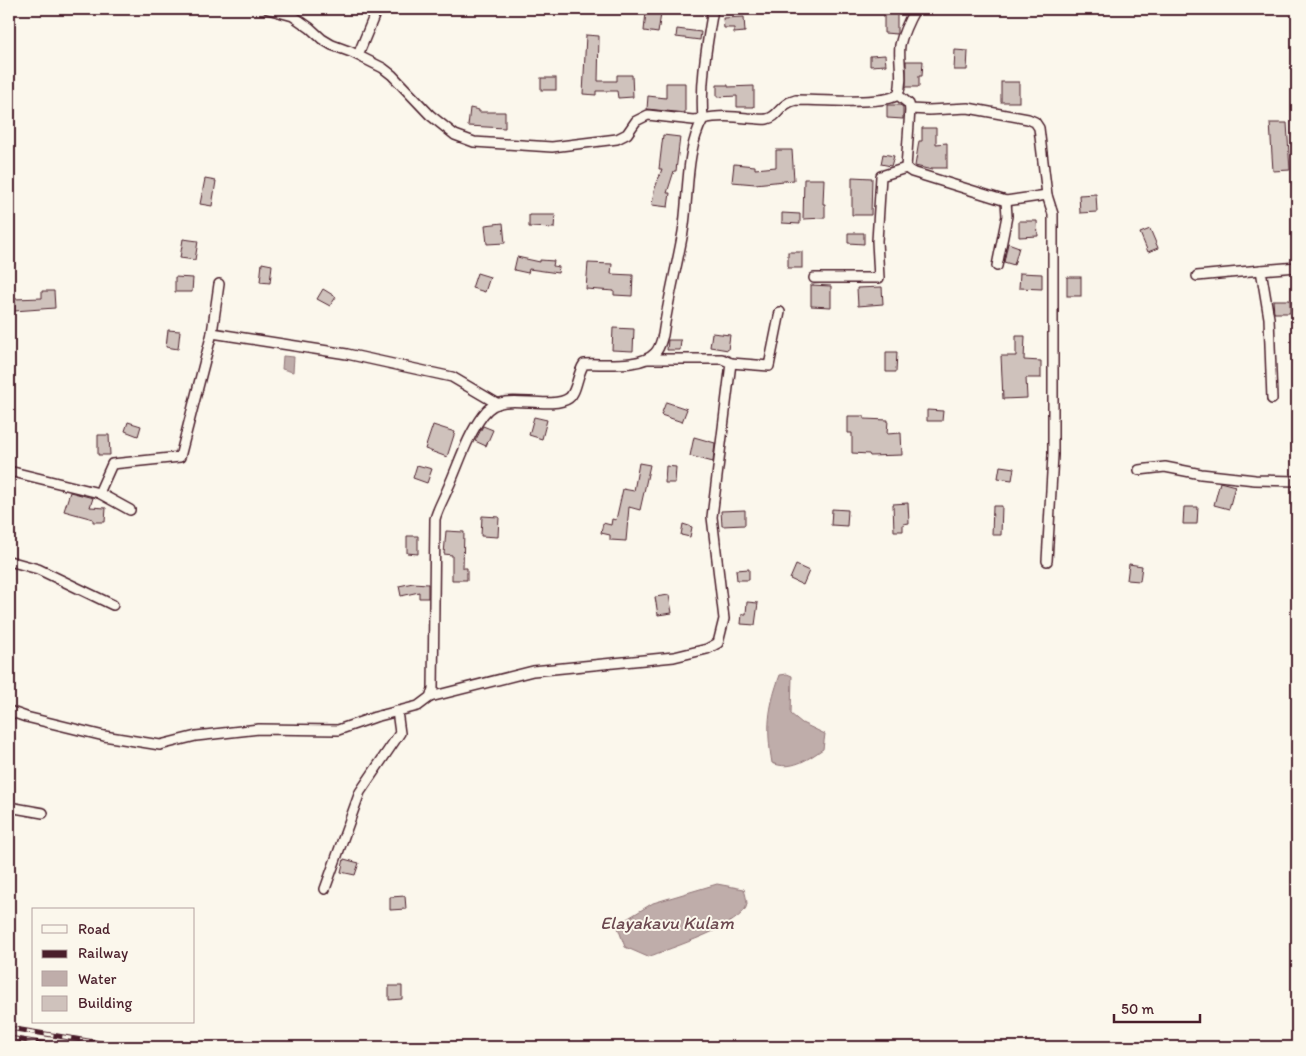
<svg xmlns="http://www.w3.org/2000/svg" width="1306" height="1056" font-family="Itim,sans-serif">
	<style>
		.water { fill: #bfadaa; stroke: #907477 }
		.building { fill: #cfc2bc; stroke: #4a1f2b }
		.lines { fill: none; stroke-linecap: round; stroke-linejoin: round }
		.street-casing { stroke: #4a1f2b; stroke-width: 12 }
		.street { stroke: #fbf7ec; stroke-width: 9 }
		.rail-casing { stroke: #4a1f2b; stroke-width: 5 }
		.rail { stroke: #fbf7ec; stroke-width: 3; stroke-dasharray: 9; stroke-linecap: butt }
		.labels { text-anchor: middle; stroke-width: 4; stroke-linejoin: round; paint-order: stroke }
		.water-label { font-size: 18px; font-style: italic; fill: #6d4a51; stroke: #fbf7ec }
	</style>
	<rect width="100%" height="100%" fill="#fbf7ec"/>
	<filter id="ink" filterUnits="userSpaceOnUse"><feTurbulence type="fractalNoise" baseFrequency=".02" numOctaves="2"/><feDisplacementMap in="SourceGraphic" scale="10" xChannelSelector="R" yChannelSelector="G"/><feConvolveMatrix kernelMatrix="1 2 1 2 8 2 1 2 1" color-interpolation-filters="sRGB"/></filter>
	<g filter="url(#ink)">
		<!-- water -->
		<g class="water">
			<polygon points="283,356 294,357 293,372 282,369"/>
			<path d="M 787,674 L 792,676 L 791,714 L 802,723 L 825,734 L 823,749 C 807,760 791,771 772,763 C 766,728 768,708 780,675 Z"/>
			<path d="M 717,884 L 744,889 C 745,893 747,900 747,904 C 745,925 667,949 648,957 L 625,947 L 617,925 L 653,903 Z"/>
		</g>
		<!-- building -->
		<g class="building">
			<polygon points="646,12 661,14 658,33 644,31"/>
			<polygon points="884,14 897,14 897,34 884,33"/>
			<polygon points="744,17 745,32 734,33 734,28 724,28 723,18"/>
			<polygon points="677,29 701,32 700,40 676,37"/>
			<polygon points="586,35 599,36 598,81 617,81 617,75 632,75 633,97 618,98 617,91 596,91 596,95 583,94"/>
			<polygon points="955,50 968,51 967,70 954,70"/>
			<polygon points="885,55 886,65 870,66 870,56"/>
			<polygon points="906,61 923,61 922,76 919,76 919,87 906,87"/>
			<rect x="541" y="78" width="15" height="12"/>
			<rect x="1001" y="82" width="18" height="20"/>
			<polygon points="666,83 685,83 685,113 647,109 648,96 666,98"/>
			<polygon points="717,85 728,85 728,87 754,86 754,107 737,107 737,96 717,97"/>
			<polygon points="887,105 900,105 903,107 903,119 887,118"/>
			<polygon points="470,108 479,110 479,112 505,112 505,128 468,126"/>
			<polygon points="1270,123 1287,123 1290,170 1273,171"/>
			<polygon points="922,128 936,128 936,144 947,143 947,168 932,168 932,170 915,166 919,141 922,141"/>
			<polygon points="663,135 680,137 676,171 674,171 667,193 670,193 668,207 652,205 654,191 662,169 659,169"/>
			<polygon points="776,150 792,150 794,180 755,184 732,182 734,164 755,166 755,169 776,167"/>
			<polygon points="883,154 894,156 891,166 881,164"/>
			<polygon points="852,177 872,178 871,215 852,215"/>
			<polygon points="205,179 216,181 212,206 200,204"/>
			<polygon points="804,179 824,179 823,204 825,204 825,218 803,219"/>
			<polygon points="1096,194 1097,212 1080,213 1079,195"/>
			<polygon points="782,213 800,214 800,224 782,223"/>
			<polygon points="529,215 555,215 554,228 529,227"/>
			<polygon points="1019,221 1037,221 1038,236 1019,237"/>
			<polygon points="503,223 505,243 487,244 485,225"/>
			<polygon points="1150,229 1158,248 1148,252 1140,233"/>
			<polygon points="848,233 864,233 864,244 848,243"/>
			<polygon points="183,239 198,241 195,260 180,258"/>
			<polygon points="1008,243 1019,247 1014,265 1004,262"/>
			<rect x="788" y="252" width="14" height="16"/>
			<polygon points="517,257 540,262 540,260 554,261 553,266 559,267 558,273 529,269 528,273 514,270"/>
			<polygon points="262,263 272,265 270,283 260,282"/>
			<polygon points="588,263 612,264 611,274 633,275 632,296 614,295 614,291 586,289"/>
			<polygon points="477,273 490,277 485,292 472,288"/>
			<polygon points="1020,273 1042,274 1042,289 1019,288"/>
			<polygon points="175,277 193,278 192,292 175,292"/>
			<rect x="1067" y="277" width="14" height="19"/>
			<polygon points="811,285 831,286 831,307 811,306"/>
			<polygon points="882,287 883,304 858,306 857,288"/>
			<polygon points="323,289 336,297 330,306 317,299"/>
			<polygon points="42,291 54,291 55,308 14,311 14,299 42,298"/>
			<polygon points="1273,300 1290,300 1290,313 1274,313"/>
			<polygon points="613,328 634,329 633,351 612,350"/>
			<polygon points="168,330 180,331 178,349 166,347"/>
			<polygon points="712,333 730,335 728,350 710,347"/>
			<polygon points="1016,336 1025,336 1024,360 1041,361 1041,378 1026,378 1027,398 1003,399 1001,356 1016,356"/>
			<polygon points="668,340 681,340 680,350 667,350"/>
			<polygon points="886,352 897,352 896,372 886,372"/>
			<polygon points="666,402 687,409 682,422 661,415"/>
			<polygon points="927,410 943,411 942,421 927,421"/>
			<polygon points="848,416 864,416 864,419 888,420 887,434 901,433 902,455 870,456 869,454 852,453 852,433 848,433"/>
			<polygon points="534,417 547,420 542,439 529,435"/>
			<polygon points="128,422 141,426 138,436 125,431"/>
			<polygon points="433,425 455,432 447,457 425,449"/>
			<polygon points="483,426 493,430 486,446 475,441"/>
			<polygon points="98,435 109,435 110,455 98,455"/>
			<polygon points="694,437 715,443 713,462 690,456"/>
			<polygon points="639,463 650,465 640,510 629,507 626,541 610,540 610,535 601,533 603,523 611,525 612,519 616,520 623,489 634,491"/>
			<polygon points="417,465 432,469 427,483 413,478"/>
			<polygon points="666,466 676,467 675,483 665,483"/>
			<polygon points="1000,466 1014,468 1012,480 998,478"/>
			<polygon points="1220,482 1235,486 1229,509 1214,505"/>
			<polygon points="70,492 93,498 90,507 106,508 105,522 93,522 93,519 64,511"/>
			<polygon points="908,503 909,523 903,524 903,531 894,531 893,504"/>
			<polygon points="993,506 1002,506 1001,535 992,535"/>
			<polygon points="1184,507 1198,507 1197,524 1183,524"/>
			<polygon points="832,509 848,510 847,526 831,525"/>
			<polygon points="745,510 745,525 722,526 721,511"/>
			<polygon points="482,516 499,517 498,537 481,536"/>
			<polygon points="683,524 692,527 690,537 681,535"/>
			<polygon points="446,531 464,532 463,568 467,568 467,580 452,580 452,555 444,554"/>
			<polygon points="407,536 418,536 418,554 407,553"/>
			<polygon points="1129,564 1142,566 1140,581 1127,580"/>
			<polygon points="796,565 809,571 803,585 790,579"/>
			<polygon points="749,569 749,580 737,580 736,570"/>
			<polygon points="413,583 428,584 428,598 419,598 419,592 401,596 399,586"/>
			<polygon points="669,595 672,613 658,615 655,597"/>
			<polygon points="747,602 758,603 755,625 741,624 742,614 746,614"/>
			<polygon points="344,859 359,863 355,875 341,872"/>
			<polygon points="405,896 406,909 390,910 390,897"/>
			<polygon points="389,986 402,986 402,999 389,1000"/>
		</g>
		<g class="lines">
			<defs>
				<g id="street">
					<path d="M 268,9 L 293,16 L 310,28 L 322,39 L 332,45 L 351,52 L 383,68 L 392,75 L 430,115 L 455,135 L 474,142 L 552,147 L 617,139 L 627,134 L 636,121 L 648,115 L 693,120 L 703,119 C 700,82 707,45 713,9"/>
					<polyline points="358,55 377,9"/>
					<polyline points="898,95 909,104 910,109 906,168 912,172 1006,201 1047,195"/>
					<polyline points="910,109 929,110 968,108 1028,119 1035,122 1039,128 1047,195 1053,214 1053,455 1047,561"/>
					<polyline points="997,266 1007,216 1006,201"/>
					<polyline points="1197,276 1261,270"/>
					<polyline points="814,278 879,278 877,241 881,176 906,168"/>
					<polyline points="219,284 212,333 347,354 452,377 498,404"/>
					<polyline points="731,363 769,366 780,312"/>
					<polyline points="1272,399 1269,318 1261,270 1297,267"/>
					<polyline points="1139,470 1165,467 1201,474 1255,480 1297,481"/>
					<polyline points="9,471 99,493 130,510"/>
					<polyline points="99,493 112,464 180,457 212,333"/>
					<polyline points="9,561 38,569 113,605"/>
					<polyline points="430,697 533,671 674,657 707,649 718,643 724,619 712,517 731,363 722,359 648,359"/>
					<path d="M 9,711 L 26,717 L 104,736 L 160,745 L 196,736 L 259,729 L 338,730 L 375,717 L 418,706 L 430,697 L 433,689 L 435,519 C 438,508 444,498 448,488 C 459,464 467,436 483,415 C 488,408 496,403 505,402 C 522,399 555,408 569,398 C 577,392 577,374 584,364 C 603,363 642,368 655,353 C 660,348 661,341 663,335 C 668,300 677,266 683,232 C 689,196 685,151 703,119 C 718,115 732,116 747,118 C 753,118 761,120 767,119 C 779,117 779,104 796,100 C 819,100 881,105 898,95 C 904,79 898,61 900,45 C 903,32 909,20 915,9"/>
					<polyline points="9,807 43,813"/>
					<polyline points="325,889 360,792 400,733 397,711"/>
				</g>
			</defs>
			<!-- street casing -->
			<use href="#street" class="street-casing"/>
			<!-- street -->
			<use href="#street" class="street"/>
			<defs>
				<g id="rail">
					<polyline points="9,1028 125,1047"/>
					<polyline points="9,1038 66,1047"/>
				</g>
			</defs>
			<!-- rail casing -->
			<use href="#rail" class="rail-casing"/>
			<!-- rail -->
			<use href="#rail" class="rail"/>
		</g>
	</g>
	<g class="labels">
		<!-- water labels -->
		<g class="water-label">
			<text x="667" y="929">Elayakavu Kulam</text>
		</g>
	</g>
	<!-- margin -->
	<rect width="1306" height="1056" fill="none" stroke="#fbf7ec" stroke-width="30"/>
	<rect x="15" y="15" width="1276" height="1026" fill="none" stroke="#4a1f2b" stroke-width="2" filter="url(#ink)"/>
	<!-- legend -->
	<rect x="32" y="908" width="162" height="115" fill="#fbf7ec" stroke="#b4a19f"/>
	<rect x="42" y="925" width="25" height="8" fill="#fbf7ec" stroke="#b4a19f"/>
	<text x="78" y="934" font-size="15" fill="#4a1f2b">Road</text>
	<rect x="42" y="950" width="25" height="8" fill="#4a1f2b" stroke="#b4a19f"/>
	<text x="78" y="958" font-size="15" fill="#4a1f2b">Railway</text>
	<rect x="42" y="971" width="25" height="15" fill="#bfadaa" stroke="#b4a19f"/>
	<text x="78" y="984" font-size="15" fill="#4a1f2b">Water</text>
	<rect x="42" y="996" width="25" height="15" fill="#cfc2bc" stroke="#b4a19f"/>
	<text x="78" y="1008" font-size="15" fill="#4a1f2b">Building</text>
	<!-- scale -->
	<path d="M1114 1014v8h86v-8" fill="none" stroke="#4a1f2b" stroke-width="2.5"/>
	<text x="1121" y="1014" font-size="15" fill="#4a1f2b" stroke="#fbf7ec" stroke-width="4" paint-order="stroke">50 m</text>
</svg>
